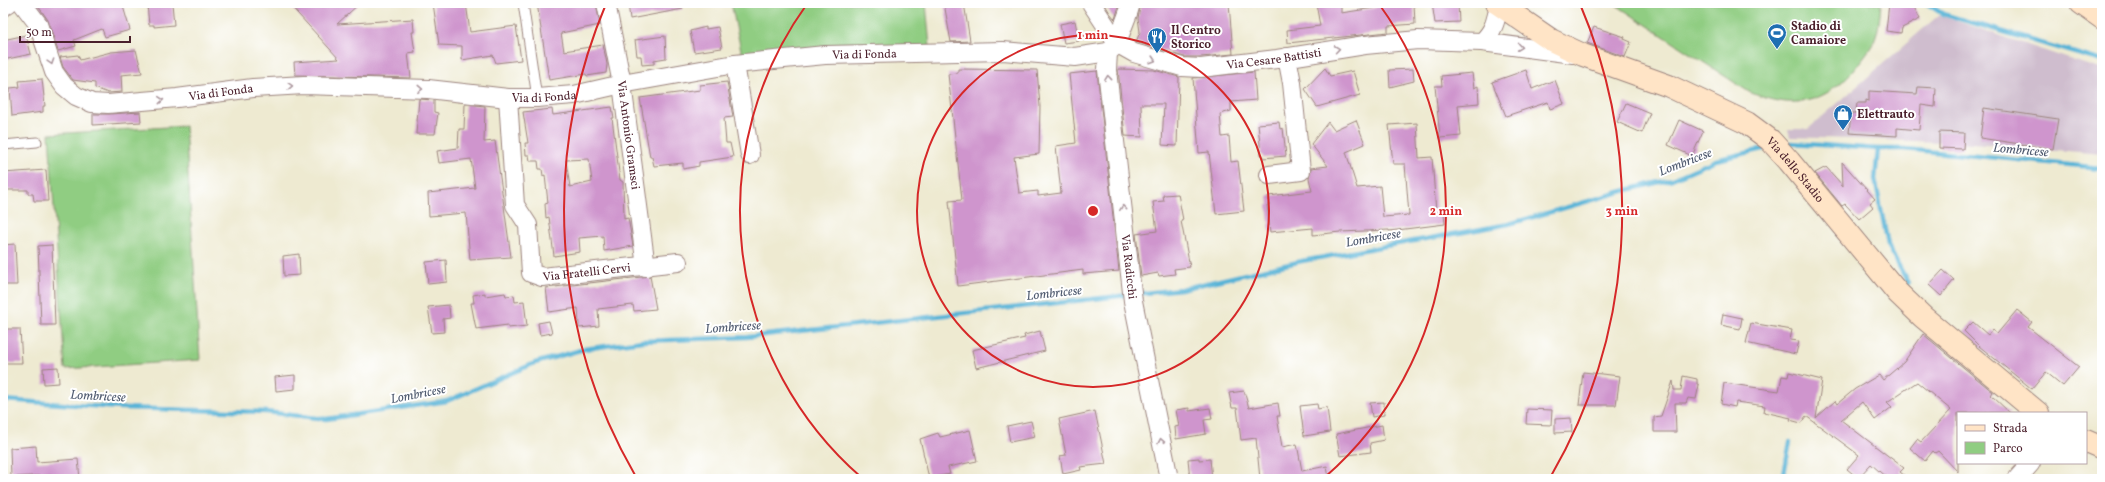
<svg xmlns="http://www.w3.org/2000/svg" width="2105" height="482" font-family="Vollkorn,serif">
	<style>
		.industrial { fill: #cfbdce }
		.green { fill: #90cd82; stroke: #6d7656 }
		.lines { fill: none; stroke-linecap: round; stroke-linejoin: round }
		.stream { stroke: #59b4d7; stroke-width: 4.5 }
		.building { fill: #cf95cd; fill-rule: evenodd }
		.lane-casing { stroke: #9c847e; stroke-width: 11 }
		.street-casing { stroke: #9c847e; stroke-width: 20 }
		.secondary-casing { stroke: #9c847e; stroke-width: 24 }
		.lane { stroke: #fff; stroke-width: 9 }
		.street { stroke: #fff; stroke-width: 18 }
		.secondary { stroke: #ffe4c6; stroke-width: 22 }
		.oneway { stroke: #ae9aa0 }
		.ring { fill: none; stroke: #d62828; stroke-width: 2 }
		.labels { text-anchor: middle; stroke-width: 4; stroke-linejoin: round; paint-order: stroke }
		.poi-label { font-size: 12px; font-weight: bold; fill: #4a1f2b; stroke: #fff; text-anchor: start }
		.street-label { font-size: 12px; fill: #4a1f2b; stroke: #fff }
		.water-label { font-size: 13px; font-style: italic; fill: #505b70; stroke: #fff }
		.centre { fill: #d62828; stroke: #fff; stroke-width: 2 }
		.ring-label { font-size: 12px; text-anchor: middle; font-weight: bold; fill: #d62828; stroke: #fff; stroke-width: 4; stroke-linejoin: round; paint-order: stroke }
	</style>
	<rect width="100%" height="100%" fill="#fff"/>
	<filter id="ink" filterUnits="userSpaceOnUse"><feTurbulence type="fractalNoise" baseFrequency=".025" numOctaves="2"/><feDisplacementMap in="SourceGraphic" scale="8" xChannelSelector="R" yChannelSelector="G"/><feConvolveMatrix kernelMatrix="1 2 1 2 8 2 1 2 1" color-interpolation-filters="sRGB"/></filter>
	<filter id="wash" filterUnits="userSpaceOnUse"><feTurbulence type="fractalNoise" baseFrequency=".012" numOctaves="4" result="noise"/><feDisplacementMap in="SourceGraphic" scale="16" xChannelSelector="R" yChannelSelector="G"/><feGaussianBlur stdDeviation="0.9" result="paint"/><feColorMatrix in="noise" values="0 0 0 0 0 0 0 0 0 0 0 0 0 0 0 0 0 1.4 0 .05"/><feComposite in="paint" operator="in"/></filter>
	<g filter="url(#wash)">
		<rect width="100%" height="100%" fill="#eeead1"/>
		<!-- industrial -->
		<polygon class="industrial" points="1939,15 2102,70 2102,154 1973,143 1790,137 1788,129 1808,129"/>
		<!-- green -->
		<g class="green">
			<polygon points="731,3 926,3 930,47 742,55"/>
			<path d="M 1613,3 L 1881,3 C 1880,16 1879,30 1874,42 C 1869,51 1862,59 1856,67 C 1826,104 1793,111 1749,92 Z"/>
			<polygon points="185,126 200,360 65,369 49,134"/>
		</g>
		<g class="lines">
			<!-- stream -->
			<g class="stream">
				<polyline points="1926,3 1943,14 2102,61"/>
				<polyline points="1783,145 1792,143 1878,149 1904,149 2102,168"/>
				<polyline points="1878,149 1875,179 1888,245 1908,283"/>
				<polyline points="1136,294 1181,289 1302,261 1509,224 1627,190 1672,179 1716,160 1768,148"/>
				<polyline points="3,400 120,408 266,412 326,419 447,401 535,363 584,349 642,341 747,337 1129,295"/>
				<polyline points="1783,479 1790,442"/>
			</g>
		</g>
		<g id="blocks">
			<!-- building -->
			<g class="building">
				<polygon points="36,3 122,3 130,30 105,37 102,29 74,40 76,46 58,51 48,20"/>
				<polygon points="172,3 174,25 154,27 154,25 149,25 147,4"/>
				<polygon points="288,3 360,3 337,24 413,19 414,32 412,32 415,52 408,53 411,78 295,75 294,62 339,59"/>
				<polygon points="433,3 466,3 470,32 516,26 521,60 496,63 493,55 462,60 462,46 439,45"/>
				<polygon points="537,3 596,3 600,25 561,33 564,51 603,45 607,64 606,73 587,76 586,74 549,80"/>
				<polygon points="628,3 682,3 683,9 630,19"/>
				<polygon points="944,3 964,3 970,41 951,42"/>
				<polygon points="1104,3 1120,3 1115,19 1110,13"/>
				<polygon points="1141,3 1229,3 1233,54 1201,57 1184,57 1138,43 1136,42 1140,32 1138,18"/>
				<polygon points="1316,3 1341,3 1341,13 1374,8 1380,6 1379,3 1414,3 1415,24 1388,26 1388,32 1288,43 1287,30 1320,26"/>
				<polygon points="1432,3 1458,3 1459,22 1435,23"/>
				<polygon points="1889,3 1912,3 1920,19 1902,28 1901,33 1886,31"/>
				<polygon points="1075,21 1079,41 1064,43 1060,24"/>
				<polygon points="706,27 706,29 718,27 722,48 694,52 690,31"/>
				<polygon points="1594,27 1625,37 1624,39 1631,42 1625,57 1587,43"/>
				<polygon points="26,35 31,54 3,60 3,40"/>
				<polygon points="665,36 666,58 654,60 654,64 642,65 641,56 637,56 635,40"/>
				<polygon points="136,50 142,73 121,75 122,92 108,93 95,88 95,83 73,80 63,67 60,57 78,55 80,60 111,52"/>
				<polygon points="1325,68 1330,76 1353,71 1360,95 1317,107 1305,89"/>
				<polygon points="958,69 1037,70 1040,106 1039,154 1014,157 1019,193 1038,191 1038,196 1061,193 1056,146 1076,143 1069,74 1097,71 1119,271 1083,274 1083,270 958,286 949,201 962,200 948,74 958,73"/>
				<polygon points="1118,69 1154,70 1179,77 1177,146 1162,145 1164,104 1141,104 1142,137 1125,136"/>
				<polygon points="1413,69 1414,81 1390,87 1389,70"/>
				<polygon points="1526,70 1532,89 1555,80 1564,104 1550,109 1548,102 1506,116 1492,82"/>
				<polygon points="1254,72 1256,100 1231,102 1231,111 1220,114 1222,137 1229,136 1231,162 1238,161 1244,211 1216,214 1209,152 1199,153 1193,78"/>
				<polygon points="1472,73 1474,88 1478,86 1479,103 1458,105 1461,136 1440,138 1435,86 1442,86 1441,76"/>
				<polygon points="42,79 45,106 43,106 43,112 12,116 10,88 20,87 19,81"/>
				<polygon points="727,82 733,117 724,118 726,143 730,143 733,157 699,162 699,166 683,169 683,163 654,166 652,157 650,157 640,98 700,90 700,85"/>
				<polygon points="1918,87 1936,88 1935,107 1921,105 1919,130 1897,128 1897,136 1849,133 1851,113 1856,113 1857,103 1866,103 1866,100 1869,101 1869,91 1917,94"/>
				<polygon points="419,99 434,100 434,112 438,113 435,134 416,134"/>
				<polygon points="1626,103 1650,113 1642,133 1617,122"/>
				<polygon points="465,104 485,106 484,142 495,141 511,257 470,260 466,213 429,216 428,193 475,188 471,159 439,163 437,151 458,148 459,129 464,129"/>
				<path d="M 612,107 L 614,118 L 612,118 L 620,180 L 623,182 L 624,219 L 628,218 L 633,246 L 604,251 L 603,236 L 579,238 L 580,252 L 554,256 L 549,217 L 546,218 L 545,204 L 548,203 L 545,175 L 543,176 L 542,169 L 539,169 L 538,161 L 530,161 L 529,155 L 526,155 L 525,143 L 528,143 L 523,112 L 552,109 L 553,115 ZM 589,159 L 592,182 L 570,187 L 566,160 Z"/>
				<polygon points="1984,108 2058,119 2053,149 1980,138"/>
				<polygon points="140,112 141,122 93,125 93,114 109,114"/>
				<polygon points="1356,120 1365,144 1346,152 1357,188 1380,186 1383,217 1409,215 1405,164 1393,164 1389,125 1417,123 1419,158 1432,157 1436,213 1444,212 1445,224 1389,231 1389,230 1340,232 1313,235 1313,228 1270,232 1267,205 1269,205 1268,196 1312,191 1309,178 1311,168 1328,166 1311,144 1328,122 1334,130"/>
				<polygon points="1679,120 1703,131 1692,156 1668,145"/>
				<polygon points="1279,122 1280,129 1283,128 1286,156 1263,158 1263,155 1261,155 1258,124"/>
				<polygon points="1939,132 1964,133 1963,149 1939,148"/>
				<polygon points="1842,162 1875,199 1870,203 1873,207 1859,219 1845,204 1842,206 1815,173 1826,167 1843,186"/>
				<polygon points="46,170 48,201 34,201 33,194 28,194 28,190 3,190 3,173"/>
				<polygon points="1178,194 1183,220 1181,221 1190,267 1174,269 1175,274 1159,276 1158,273 1141,276 1136,234 1157,231 1153,202 1164,201 1163,195"/>
				<polygon points="15,244 17,285 3,285 3,245"/>
				<polygon points="52,245 55,325 41,325 38,246"/>
				<polygon points="299,254 300,275 284,276 283,256"/>
				<polygon points="446,260 447,282 428,284 426,262"/>
				<polygon points="1943,270 1954,280 1941,296 1929,285"/>
				<polygon points="650,276 656,309 634,311 633,305 598,309 599,326 579,328 578,308 549,312 546,288"/>
				<polygon points="485,293 485,296 505,293 506,296 514,295 515,302 524,301 527,326 508,328 508,325 476,329 471,303 474,303 473,295"/>
				<polygon points="449,305 450,318 443,319 444,332 432,333 428,307"/>
				<polygon points="2017,310 2032,322 2028,327 2079,367 2063,386 2046,372 2032,389 1979,346 1964,331 1973,322 1988,335 1992,330 1997,334"/>
				<polygon points="1723,314 1742,318 1740,329 1721,325"/>
				<polygon points="549,321 552,333 540,335 538,323"/>
				<polygon points="1751,323 1792,330 1790,340 1799,341 1796,354 1746,343"/>
				<polygon points="3,329 20,329 22,363 3,363"/>
				<polygon points="1040,331 1045,351 976,368 972,350 1025,338 1024,335"/>
				<polygon points="1923,334 1993,392 1991,395 2010,413 1958,413 1958,472 1938,451 1935,453 1933,451 1925,461 1910,448 1917,439 1921,442 1951,410 1917,382 1887,402 1892,407 1875,420 1862,402 1841,420 1904,468 1900,472 1909,479 1888,479 1871,464 1858,478 1847,469 1859,455 1806,416 1801,423 1790,420 1791,418 1764,412 1765,406 1736,402 1735,407 1721,404 1724,383 1779,391 1782,376 1788,377 1789,372 1822,380 1816,418 1835,401 1837,404 1855,389 1879,375 1883,380 1904,362"/>
				<polygon points="58,367 59,383 44,384 43,368"/>
				<polygon points="1583,372 1620,376 1616,405 1579,405"/>
				<polygon points="295,375 295,389 276,391 275,377"/>
				<polygon points="1683,376 1697,379 1697,384 1699,385 1696,399 1688,398 1686,403 1675,403 1676,432 1654,432 1654,417 1661,416 1673,381 1674,390 1681,390"/>
				<polygon points="1244,391 1249,408 1278,403 1280,416 1277,416 1282,447 1297,444 1302,471 1327,466 1329,479 1260,479 1256,438 1241,440 1237,408 1232,408 1229,393"/>
				<polygon points="1384,402 1384,415 1372,417 1370,403"/>
				<polygon points="1317,404 1318,409 1327,407 1330,432 1304,436 1300,406"/>
				<polygon points="1189,408 1189,411 1210,408 1212,419 1204,420 1206,434 1176,439 1175,427 1179,426 1176,410"/>
				<polygon points="1527,409 1552,410 1551,425 1526,424"/>
				<polygon points="1095,411 1106,464 1080,467 1081,470 1063,474 1060,456 1066,455 1059,419"/>
				<polygon points="1571,418 1572,432 1555,433 1555,419"/>
				<polygon points="1031,421 1035,437 1010,442 1007,426"/>
				<polygon points="1382,425 1384,440 1370,443 1371,452 1340,456 1336,434"/>
				<polygon points="970,430 977,461 948,467 950,474 929,478 920,439 938,433 940,437"/>
				<polygon points="36,446 37,462 78,459 80,479 53,479 53,475 11,477 10,448"/>
				<polygon points="1199,458 1199,460 1210,459 1212,479 1190,479 1188,459"/>
			</g>
		</g>
	</g>
	<g filter="url(#ink)">
		<use href="#blocks" fill-opacity="0" stroke="#9c847e" stroke-width="1"/>
		<g class="lines">
			<defs>
				<g id="lane">
					<polyline points="523,3 537,98"/>
					<polyline points="3,145 37,142"/>
				</g>
				<g id="street">
					<path id="s1" d="M 22,3 L 38,24 L 54,72 L 64,86 L 76,96 L 92,103 L 108,104 L 177,98 L 253,88 L 304,85 L 428,89 L 508,98 L 537,98 L 574,95 L 622,84 L 735,64 L 825,55 L 1003,51 L 1075,57 L 1108,52 L 1118,44"/>
					<path id="s2" d="M 606,3 L 622,84 L 646,267"/>
					<path id="s3" d="M 1091,3 L 1118,44 L 1134,53 L 1182,67 L 1201,68 L 1277,59 L 1365,45 L 1418,40 L 1482,42 L 1573,54"/>
					<polyline points="3,7 9,3"/>
					<path d="M 1482,42 C 1494,31 1496,20 1499,5"/>
					<path d="M 1118,44 C 1120,29 1128,18 1131,3"/>
					<path id="s4" d="M 1108,52 L 1107,70 L 1133,301 L 1169,479"/>
					<polyline points="735,64 750,155"/>
					<path id="s5" d="M 508,98 L 515,205 L 528,225 L 531,273 L 542,277 L 678,262"/>
					<polyline points="1269,175 1301,171 1292,83 1287,57"/>
					<polyline points="2017,479 2031,463"/>
				</g>
				<g id="secondary">
					<path id="s6" d="M 1497,3 L 1551,40 L 1583,55 L 1669,86 L 1747,123 L 1770,140 L 1789,161 L 1898,293 L 1923,317 L 2038,413"/>
					<polyline points="2081,3 2102,18"/>
					<polyline points="2086,441 2102,448"/>
				</g>
			</defs>
			<!-- lane casing -->
			<use href="#lane" class="lane-casing"/>
			<!-- street casing -->
			<use href="#street" class="street-casing"/>
			<!-- secondary casing -->
			<use href="#secondary" class="secondary-casing"/>
			<!-- lane -->
			<use href="#lane" class="lane"/>
			<!-- street -->
			<use href="#street" class="street"/>
			<!-- secondary -->
			<use href="#secondary" class="secondary"/>
		</g>
		<!-- one-way arrows -->
		<defs><path id="oneway-chevron" d="M-2-3.5L2.5 0L-2 3.5" fill="none" stroke-width="1.6" stroke-linecap="round" stroke-linejoin="round"/></defs>
		<g class="oneway">
			<use href="#oneway-chevron" transform="translate(1520 47) rotate(8)"/>
			<use href="#oneway-chevron" transform="translate(1337 49) rotate(-8)"/>
			<use href="#oneway-chevron" transform="translate(1153 60) rotate(17)"/>
			<use href="#oneway-chevron" transform="translate(51 62) rotate(72)"/>
			<use href="#oneway-chevron" transform="translate(1108 78) rotate(-96)"/>
			<use href="#oneway-chevron" transform="translate(290 86) rotate(-4)"/>
			<use href="#oneway-chevron" transform="translate(420 89) rotate(3)"/>
			<use href="#oneway-chevron" transform="translate(161 100) rotate(-5)"/>
			<use href="#oneway-chevron" transform="translate(1123 208) rotate(-96)"/>
			<use href="#oneway-chevron" transform="translate(1161 441) rotate(-101)"/>
		</g>
	</g>
	<!-- distance rings -->
	<g class="ring">
		<circle cx="1093" cy="211" r="176"/>
		<path d="M861 477A353 353 0 0 1 807 4M1379 4A353 353 0 0 1 1325 477"/>
		<path d="M635 475A529 529 0 0 1 606 4M1580 4A529 529 0 0 1 1551 476"/>
	</g>
	<!-- icons -->
	<defs>
		<symbol id="stadium-pin" viewBox="-11 -11 22 30"><path d="M0 17L-7.5 6A9.5 9.5 0 1 1 7.5 6Z" fill="#1f6fb2" stroke="#fff"/><path d="M0-5a6.5 5 0 1 0 0 10a6.5 5 0 1 0 0-10ZM-3.5-1.8h7v3.6h-7Z" fill="#fff"/></symbol>
		<symbol id="restaurant-pin" viewBox="-11 -11 22 30"><path d="M0 17L-7.5 6A9.5 9.5 0 1 1 7.5 6Z" fill="#1f6fb2" stroke="#fff"/><path d="M-5-6h1v4h1v-4h1v4h1v-4h1v5L-1.5 .5V6h-2V.5L-5-1ZM5-6V6H3V1.5H1.5Q1.5-4 5-6Z" fill="#fff"/></symbol>
		<symbol id="shop-pin" viewBox="-11 -11 22 30"><path d="M0 17L-7.5 6A9.5 9.5 0 1 1 7.5 6Z" fill="#1f6fb2" stroke="#fff"/><path d="M-5-2.5h2.3a2.7 3.5 0 0 1 5.4 0H5L5.5 6h-11ZM-1.5-2.5h3a1.5 2.3 0 0 0-3 0Z" fill="#fff"/></symbol>
	</defs>
	<g fill-rule="evenodd">
		<use href="#stadium-pin" x="1766" y="22" width="22" height="30"/>
		<use href="#restaurant-pin" x="1146" y="26" width="22" height="30"/>
		<use href="#shop-pin" x="1832" y="103" width="22" height="30"/>
	</g>
	<g class="labels">
		<!-- poi labels -->
		<g class="poi-label">
			<text x="1791" y="30">Stadio di<tspan x="1791" dy="14">Camaiore</tspan></text>
			<text x="1171" y="34">Il Centro<tspan x="1171" dy="14">Storico</tspan></text>
			<text x="1857" y="118">Elettrauto</text>
		</g>
		<!-- street labels -->
		<g class="street-label">
			<text dy="4" stroke="none"><textPath href="#s1" startOffset="905">Via di Fonda</textPath></text>
			<text dy="4" stroke="none"><textPath href="#s3" startOffset="210">Via Cesare Battisti</textPath></text>
			<text dy="4" stroke="none"><textPath href="#s1" startOffset="257">Via di Fonda</textPath></text>
			<text dy="4" stroke="none"><textPath href="#s1" startOffset="581">Via di Fonda</textPath></text>
			<text dy="4" stroke="none"><textPath href="#s2" startOffset="134">Via Antonio Gramsci</textPath></text>
			<text dy="4" stroke="none"><textPath href="#s6" startOffset="346">Via dello Stadio</textPath></text>
			<text dy="4" stroke="none"><textPath href="#s4" startOffset="216">Via Radicchi</textPath></text>
			<text dy="4" stroke="none"><textPath href="#s5" startOffset="236">Via Fratelli Cervi</textPath></text>
		</g>
		<!-- water labels -->
		<g class="water-label">
			<text transform="translate(2021 149) rotate(5)" y="5">Lombricese</text>
			<text transform="translate(1685 161) rotate(-21)" y="5">Lombricese</text>
			<text transform="translate(1373 237) rotate(-10)" y="5">Lombricese</text>
			<text transform="translate(1054 292) rotate(-6)" y="5">Lombricese</text>
			<text transform="translate(733 326) rotate(-4)" y="5">Lombricese</text>
			<text transform="translate(418 393) rotate(-11)" y="5">Lombricese</text>
			<text transform="translate(98 395) rotate(3)" y="5">Lombricese</text>
		</g>
	</g>
	<circle cx="1093" cy="211" r="6" class="centre"/>
	<g class="ring-label">
		<text x="1093" y="39">1 min</text>
		<text x="1446" y="215">2 min</text>
		<text x="1622" y="215">3 min</text>
	</g>
	<!-- margin -->
	<rect width="2105" height="482" fill="none" stroke="#fff" stroke-width="16"/>
	<!-- legend -->
	<rect x="1957" y="412" width="130" height="52" fill="#ffffff" stroke="#b7a5aa"/>
	<rect x="1965" y="425" width="20" height="6" fill="#ffe4c6" stroke="#b7a5aa"/>
	<text x="1993" y="432" font-size="12" fill="#4a1f2b">Strada</text>
	<rect x="1965" y="442" width="20" height="12" fill="#90cd82" stroke="#b7a5aa"/>
	<text x="1993" y="452" font-size="12" fill="#4a1f2b">Parco</text>
	<!-- scale -->
	<path d="M20 36v6h110v-6" fill="none" stroke="#4a1f2b" stroke-width="2"/>
	<text x="26" y="36" font-size="12" fill="#4a1f2b" stroke="#ffffff" stroke-width="3" paint-order="stroke">50 m</text>
</svg>
